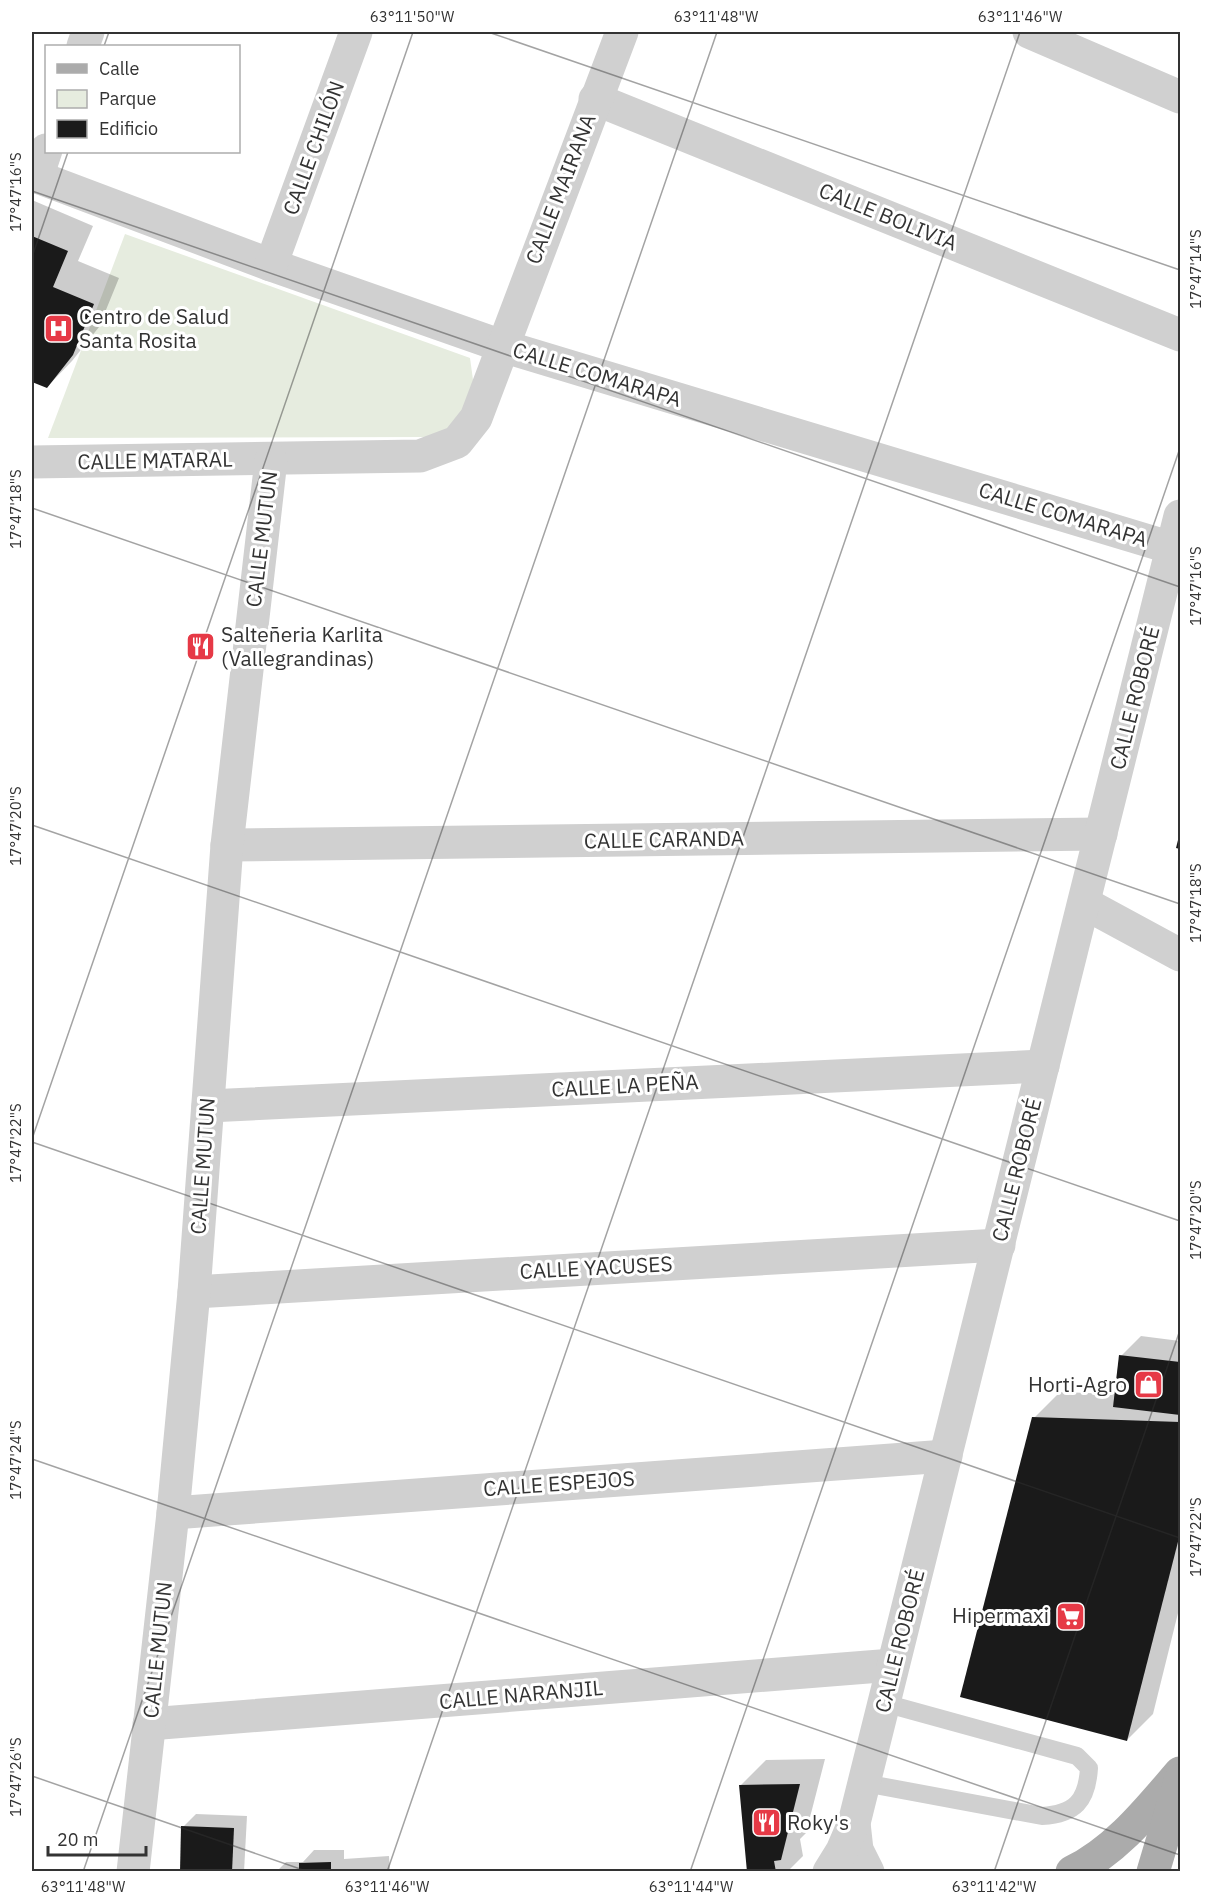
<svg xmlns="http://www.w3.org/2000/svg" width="1212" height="1903" font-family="'IBM Plex Sans',sans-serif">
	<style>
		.green { fill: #e6ecdf }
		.shadow { fill: #0003 }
		.building { fill: #1a1a1a }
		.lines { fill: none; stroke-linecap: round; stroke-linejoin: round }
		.lane { stroke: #d0d0d0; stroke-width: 18 }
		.street { stroke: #d0d0d0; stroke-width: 33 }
		.primary { stroke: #ababab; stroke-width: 33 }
		.ticks { fill: none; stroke: #333; stroke-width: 1.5; stroke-opacity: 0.45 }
		.labels { text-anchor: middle; stroke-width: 6; stroke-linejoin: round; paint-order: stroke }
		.street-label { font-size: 21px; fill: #333; stroke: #fff }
		.poi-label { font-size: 21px; fill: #333; stroke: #fff; text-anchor: start }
		.neatline { fill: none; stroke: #333; stroke-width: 2 }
		.ticks-label { font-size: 15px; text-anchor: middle; fill: #333 }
	</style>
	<rect width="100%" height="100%" fill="#fff"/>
	<!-- green -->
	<polygon class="green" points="125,234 470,358 474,387 467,407 446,432 426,437 48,438"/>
	<!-- shadow -->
	<g class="shadow">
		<polygon points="32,200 93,226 78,261 119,278 99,327 72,361 47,387 32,380"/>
		<polygon points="1141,1336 1180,1341 1180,1605 1153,1714 1127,1740 1034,1418 1060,1392 1116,1394 1121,1356"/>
		<polygon points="825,1759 806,1833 800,1839 803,1856 787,1872 748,1872 740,1786 766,1760"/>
		<polygon points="196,1814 247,1816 244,1872 181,1872 183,1827"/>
		<polygon points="314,1850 344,1850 344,1859 389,1856 390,1872 276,1872 286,1862 303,1862"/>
	</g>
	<!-- building -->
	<g class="building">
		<polygon points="32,236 68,251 53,287 94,304 73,355 47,388 32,382"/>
		<polygon points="1180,832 1180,849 1176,848"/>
		<polygon points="1119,1355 1180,1362 1180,1415 1113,1407"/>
		<polygon points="1032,1417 1180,1422 1180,1534 1127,1741 960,1697"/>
		<polygon points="800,1784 781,1860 774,1861 776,1872 747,1872 739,1785"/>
		<polygon points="181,1826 234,1828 232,1872 180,1872"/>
		<polygon points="331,1862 331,1872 299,1872 299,1863"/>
		<polygon points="376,1869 376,1872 361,1872 361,1870"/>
	</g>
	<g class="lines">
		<!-- lane -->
		<path class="lane" d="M 864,1783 L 1042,1816 C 1075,1814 1087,1801 1089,1768 L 1077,1756 L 884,1703"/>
		<!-- street -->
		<g class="street">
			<polyline points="1029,32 1180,97"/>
			<polyline points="83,46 88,32"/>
			<polyline points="595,99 1180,335"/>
			<polyline points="32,175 271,265 502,346 1172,548"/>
			<polyline points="37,177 46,150"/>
			<polyline points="271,265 356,32"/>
			<polyline points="32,462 420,456 457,442 476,418 622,32"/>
			<polyline points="227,845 1101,834"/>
			<polyline points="1084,903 1180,955"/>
			<polyline points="208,1106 1043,1066"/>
			<polyline points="194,1292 999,1245"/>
			<polyline points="173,1513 946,1456"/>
			<polyline points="149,1724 893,1665"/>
			<polyline points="854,1823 857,1850 868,1872"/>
			<polyline points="133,1872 173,1513 194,1292 227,845 271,460"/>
			<polyline points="829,1872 842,1851 854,1823 1180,516"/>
		</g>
		<!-- primary -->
		<g class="primary">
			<path d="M 1072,1872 C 1116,1851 1149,1809 1180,1773"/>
			<polyline points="1153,1872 1180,1781"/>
		</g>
	</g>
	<!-- ticks -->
	<path class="ticks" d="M 488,32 L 1180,270M 104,46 L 109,32M 32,191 L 1180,587M 32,257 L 68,152M 32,508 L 1180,904M 32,825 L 1180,1221M 32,1139 L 413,32M 32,1142 L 1180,1538M 32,1459 L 1180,1855M 32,1776 L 309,1872M 83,1872 L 717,32M 387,1872 L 1020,32M 690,1872 L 1180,448M 994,1872 L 1180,1330"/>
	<!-- icons -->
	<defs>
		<symbol id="hospital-square" viewBox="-11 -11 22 22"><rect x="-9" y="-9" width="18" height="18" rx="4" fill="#e63946" stroke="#fff"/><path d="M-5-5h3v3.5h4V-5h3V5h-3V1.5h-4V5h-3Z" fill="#fff"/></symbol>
		<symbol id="restaurant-square" viewBox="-11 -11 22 22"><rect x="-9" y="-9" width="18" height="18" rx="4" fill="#e63946" stroke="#fff"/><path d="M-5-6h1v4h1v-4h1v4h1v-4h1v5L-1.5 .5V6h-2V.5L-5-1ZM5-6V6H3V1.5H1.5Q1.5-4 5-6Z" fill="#fff"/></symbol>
		<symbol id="shop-square" viewBox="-11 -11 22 22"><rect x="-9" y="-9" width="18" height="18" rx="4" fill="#e63946" stroke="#fff"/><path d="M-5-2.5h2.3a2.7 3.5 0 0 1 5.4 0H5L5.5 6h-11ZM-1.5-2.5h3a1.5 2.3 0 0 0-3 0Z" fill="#fff"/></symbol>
		<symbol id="supermarket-square" viewBox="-11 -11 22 22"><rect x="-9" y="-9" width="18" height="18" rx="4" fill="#e63946" stroke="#fff"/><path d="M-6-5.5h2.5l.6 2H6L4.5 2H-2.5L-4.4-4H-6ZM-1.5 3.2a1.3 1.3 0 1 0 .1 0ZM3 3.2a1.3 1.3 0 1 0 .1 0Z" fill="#fff"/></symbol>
	</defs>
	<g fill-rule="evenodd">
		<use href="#hospital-square" x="42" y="312" width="33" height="33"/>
		<use href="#restaurant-square" x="184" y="630" width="33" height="33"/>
		<use href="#shop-square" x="1132" y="1368" width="33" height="33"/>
		<use href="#supermarket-square" x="1054" y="1600" width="33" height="33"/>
		<use href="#restaurant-square" x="750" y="1806" width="33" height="33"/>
	</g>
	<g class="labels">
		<!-- street labels -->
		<g class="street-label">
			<text transform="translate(314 148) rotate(-70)" y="7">CALLE CHILÓN</text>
			<text transform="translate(561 189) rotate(-69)" y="7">CALLE MAIRANA</text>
			<text transform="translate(888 217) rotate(22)" y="7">CALLE BOLIVIA</text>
			<text transform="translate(597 375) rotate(17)" y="7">CALLE COMARAPA</text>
			<text transform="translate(155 461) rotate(-1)" y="7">CALLE MATARAL</text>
			<text transform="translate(1063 515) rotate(17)" y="7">CALLE COMARAPA</text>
			<text transform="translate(262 539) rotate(-83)" y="7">CALLE MUTUN</text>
			<text transform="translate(1135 698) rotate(-76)" y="7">CALLE ROBORÉ</text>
			<text transform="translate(664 840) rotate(-1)" y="7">CALLE CARANDA</text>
			<text transform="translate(625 1086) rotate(-3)" y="7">CALLE LA PEÑA</text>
			<text transform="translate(203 1166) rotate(-86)" y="7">CALLE MUTUN</text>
			<text transform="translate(1017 1170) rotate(-76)" y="7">CALLE ROBORÉ</text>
			<text transform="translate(596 1268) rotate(-3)" y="7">CALLE YACUSES</text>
			<text transform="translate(559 1484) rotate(-4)" y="7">CALLE ESPEJOS</text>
			<text transform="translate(900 1641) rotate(-76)" y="7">CALLE ROBORÉ</text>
			<text transform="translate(158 1650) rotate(-84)" y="7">CALLE MUTUN</text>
			<text transform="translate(521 1695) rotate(-5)" y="7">CALLE NARANJIL</text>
		</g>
		<!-- poi labels -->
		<g class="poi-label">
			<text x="79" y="324">Centro de Salud<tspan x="79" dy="24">Santa Rosita</tspan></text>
			<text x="221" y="642">Salteñeria Karlita<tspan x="221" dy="24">(Vallegrandinas)</tspan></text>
			<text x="1127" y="1392" text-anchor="end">Horti-Agro</text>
			<text x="1049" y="1623" text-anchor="end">Hipermaxi</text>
			<text x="787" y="1830">Roky's</text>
		</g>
	</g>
	<!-- border -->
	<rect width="1212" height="1903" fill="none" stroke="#ffffff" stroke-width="66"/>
	<!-- legend -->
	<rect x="45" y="45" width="195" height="108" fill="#ffffff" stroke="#adadad" stroke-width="1.5"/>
	<rect x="57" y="64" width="30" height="9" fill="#ababab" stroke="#adadad" stroke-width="1.5"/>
	<text x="99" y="75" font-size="18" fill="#333333">Calle</text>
	<rect x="57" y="90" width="30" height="18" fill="#e6ecdf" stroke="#adadad" stroke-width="1.5"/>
	<text x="99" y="105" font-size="18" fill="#333333">Parque</text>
	<rect x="57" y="120" width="30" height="18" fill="#1a1a1a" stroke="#adadad" stroke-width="1.5"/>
	<text x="99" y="135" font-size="18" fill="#333333">Edificio</text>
	<!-- scale -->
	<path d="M48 1846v9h98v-9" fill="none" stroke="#333333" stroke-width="3"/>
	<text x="57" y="1846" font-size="18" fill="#333333" stroke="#ffffff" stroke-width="4.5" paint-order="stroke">20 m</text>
	<rect x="33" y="33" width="1146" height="1837" class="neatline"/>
	<g class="ticks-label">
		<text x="412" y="22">63°11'50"W</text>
		<text x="716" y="22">63°11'48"W</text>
		<text x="1020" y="22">63°11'46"W</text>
		<text transform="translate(16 192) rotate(-90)" y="5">17°47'16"S</text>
		<text transform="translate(1196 269) rotate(-90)" y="5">17°47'14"S</text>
		<text transform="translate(16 509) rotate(-90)" y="5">17°47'18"S</text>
		<text transform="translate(1196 586) rotate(-90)" y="5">17°47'16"S</text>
		<text transform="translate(16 826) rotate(-90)" y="5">17°47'20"S</text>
		<text transform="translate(1196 903) rotate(-90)" y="5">17°47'18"S</text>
		<text transform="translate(16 1143) rotate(-90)" y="5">17°47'22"S</text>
		<text transform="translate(1196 1220) rotate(-90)" y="5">17°47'20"S</text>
		<text transform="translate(16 1460) rotate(-90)" y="5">17°47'24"S</text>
		<text transform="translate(1196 1537) rotate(-90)" y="5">17°47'22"S</text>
		<text transform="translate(16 1777) rotate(-90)" y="5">17°47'26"S</text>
		<text x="83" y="1892">63°11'48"W</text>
		<text x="387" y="1892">63°11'46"W</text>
		<text x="691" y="1892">63°11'44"W</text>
		<text x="994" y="1892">63°11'42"W</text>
	</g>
</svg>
